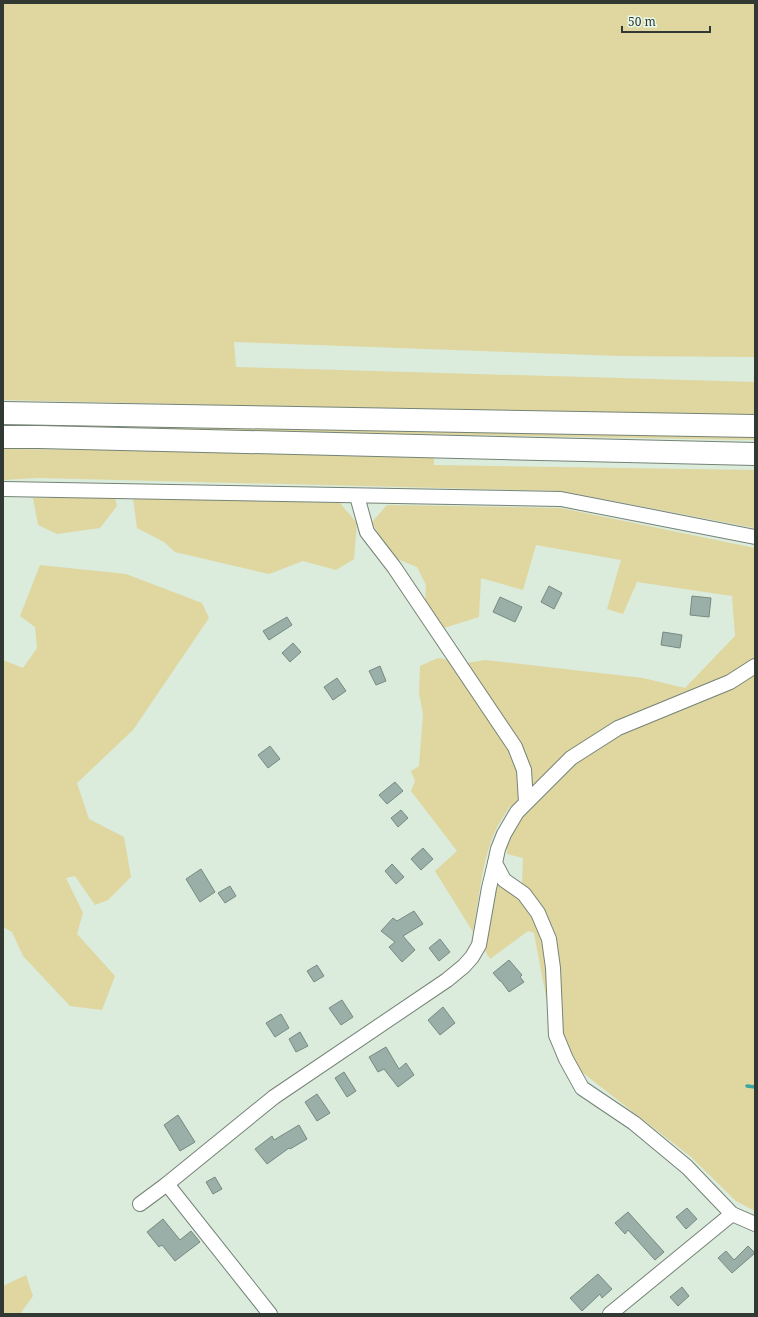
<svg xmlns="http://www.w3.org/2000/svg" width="758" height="1317" font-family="'Noto Serif',serif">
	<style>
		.green { fill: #dfd79f }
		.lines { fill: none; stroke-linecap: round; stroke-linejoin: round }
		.stream { stroke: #3aa5a5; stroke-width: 3.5 }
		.building { fill: #9aafa7; stroke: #778b83 }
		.minor-casing { stroke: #758376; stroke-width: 16 }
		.primary-casing { stroke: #758376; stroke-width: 24 }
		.minor { stroke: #fff; stroke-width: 14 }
		.primary { stroke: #fff; stroke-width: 22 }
	</style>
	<rect width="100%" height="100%" fill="#dbebdc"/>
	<!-- green -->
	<g class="green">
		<polygon points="3,3 755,3 755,357 621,356 234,342 236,367 755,382 755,418 3,400"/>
		<polygon points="3,419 755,432 755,440 3,427"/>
		<polygon points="3,449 434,453 434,465 755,470 755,528 561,491 39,478 3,480"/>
		<polygon points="115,497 117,506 100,528 57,534 38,525 33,498"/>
		<polygon points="133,498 340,503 357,523 354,559 336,570 303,561 269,574 175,552 164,542 137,528"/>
		<path d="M 387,505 L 561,508 L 755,548 L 755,1211 L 736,1201 L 691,1157 L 574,1066 L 560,1035 L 542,907 L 522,883 L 523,858 L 507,854 L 507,837 L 522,811 L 510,806 C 506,813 501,820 497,827 C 482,858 479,899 473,932 L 435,871 L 457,851 L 411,791 L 415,781 L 411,771 L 419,766 L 423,714 L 419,693 L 420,666 L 438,658 L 467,663 L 485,660 L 643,678 L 685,688 L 735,636 L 732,596 L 637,582 L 623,614 L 607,609 L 621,560 L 536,545 L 523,590 L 481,578 L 479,617 L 444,628 L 425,604 L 426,585 L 417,567 L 390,556 L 372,522 Z"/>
		<polygon points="40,565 126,574 202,603 209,618 133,730 77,783 89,819 124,837 131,877 108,900 95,905 75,876 66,878 83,913 77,934 115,976 102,1010 70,1006 23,956 12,932 3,927 3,660 23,668 37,648 35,627 20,616"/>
		<polygon points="497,883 502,884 524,901 547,940 552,1029 534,933 528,931 490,959 482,946 494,884"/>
		<polygon points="26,1275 33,1296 20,1314 3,1314 3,1286"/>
	</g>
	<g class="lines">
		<!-- stream -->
		<polyline class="stream" points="747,1086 755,1087"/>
	</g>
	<!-- building -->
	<g class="building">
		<polygon points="549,586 562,593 554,609 541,602"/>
		<polygon points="692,596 711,598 709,617 690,615"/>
		<polygon points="500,597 522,607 515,622 493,612"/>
		<polygon points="287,617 292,625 269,640 263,631"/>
		<polygon points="663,632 682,635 680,648 661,645"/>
		<polygon points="293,643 301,652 290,662 282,653"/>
		<polygon points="380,666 386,681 376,685 369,671"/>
		<polygon points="337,678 346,691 333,700 324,687"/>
		<polygon points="270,746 280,759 268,768 258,755"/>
		<polygon points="395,782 403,791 387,804 379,795"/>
		<polygon points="401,810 408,818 398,827 391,818"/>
		<polygon points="423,848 433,859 421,870 411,859"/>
		<polygon points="392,864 404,877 396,884 385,871"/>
		<polygon points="201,869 215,892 200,902 186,879"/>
		<polygon points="230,886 236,896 225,903 218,893"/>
		<polygon points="414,911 423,924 403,936 415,950 402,962 389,947 395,942 381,931 393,918 397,921"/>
		<polygon points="440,939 450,952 439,961 429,948"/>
		<polygon points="509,960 522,975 520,977 524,982 509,992 501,981 500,981 493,973"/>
		<polygon points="317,965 324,976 314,982 307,971"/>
		<polygon points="342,1000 353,1017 341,1025 329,1008"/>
		<polygon points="443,1007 455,1023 440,1035 428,1020"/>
		<polygon points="281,1014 289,1028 275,1037 266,1023"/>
		<polygon points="300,1032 308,1046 296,1052 289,1039"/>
		<polygon points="386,1047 399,1069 406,1063 414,1075 398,1087 384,1069 378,1072 369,1057"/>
		<polygon points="344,1072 356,1091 347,1097 335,1078"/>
		<polygon points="317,1094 330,1113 317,1121 305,1102"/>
		<polygon points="178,1115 195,1142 180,1151 164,1125"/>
		<polygon points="299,1125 307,1139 290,1149 289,1148 267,1164 255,1149 272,1136 274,1140"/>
		<polygon points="215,1177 222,1189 213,1194 206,1182"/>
		<polygon points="687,1208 697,1219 686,1229 676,1217"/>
		<polygon points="628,1212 664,1252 655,1260 628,1230 625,1234 615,1223"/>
		<polygon points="163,1219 180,1240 191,1231 200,1242 175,1261 162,1245 159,1247 147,1232"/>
		<polygon points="748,1246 755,1253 732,1273 718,1258 726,1251 734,1260"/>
		<polygon points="598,1274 612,1289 602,1298 600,1294 582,1311 570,1298"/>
		<polygon points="682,1287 689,1296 678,1306 670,1297"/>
	</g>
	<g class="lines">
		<defs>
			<g id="minor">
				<polyline points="3,489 561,499 755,537"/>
				<polyline points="357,496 367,532 394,567 515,747 524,770 526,802"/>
				<polyline points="755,666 730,682 618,728 571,758 517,812 504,834 498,849 495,863 504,880 524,894 538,913 549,939 553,968 556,1035 566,1059 582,1088 634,1123 687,1167 732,1214 755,1224"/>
				<polyline points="167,1184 270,1314"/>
				<polyline points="140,1204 167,1184 274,1097 447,980 464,966 472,957 479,945 489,888 495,863"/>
				<polyline points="610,1314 732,1214"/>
			</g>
			<g id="primary">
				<polyline points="3,413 755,426"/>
				<polyline points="3,437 39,437 755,454"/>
			</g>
		</defs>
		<!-- minor casing -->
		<use href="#minor" class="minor-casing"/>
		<!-- primary casing -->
		<use href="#primary" class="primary-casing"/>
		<!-- minor -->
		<use href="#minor" class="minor"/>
		<!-- primary -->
		<use href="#primary" class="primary"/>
	</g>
	<!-- border -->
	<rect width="758" height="1317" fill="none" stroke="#323933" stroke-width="8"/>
	<!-- scale -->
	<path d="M622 26v6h88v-6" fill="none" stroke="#323933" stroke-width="2"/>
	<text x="628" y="26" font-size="12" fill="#323933" stroke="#e8f8e9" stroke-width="3" paint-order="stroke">50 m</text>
</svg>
